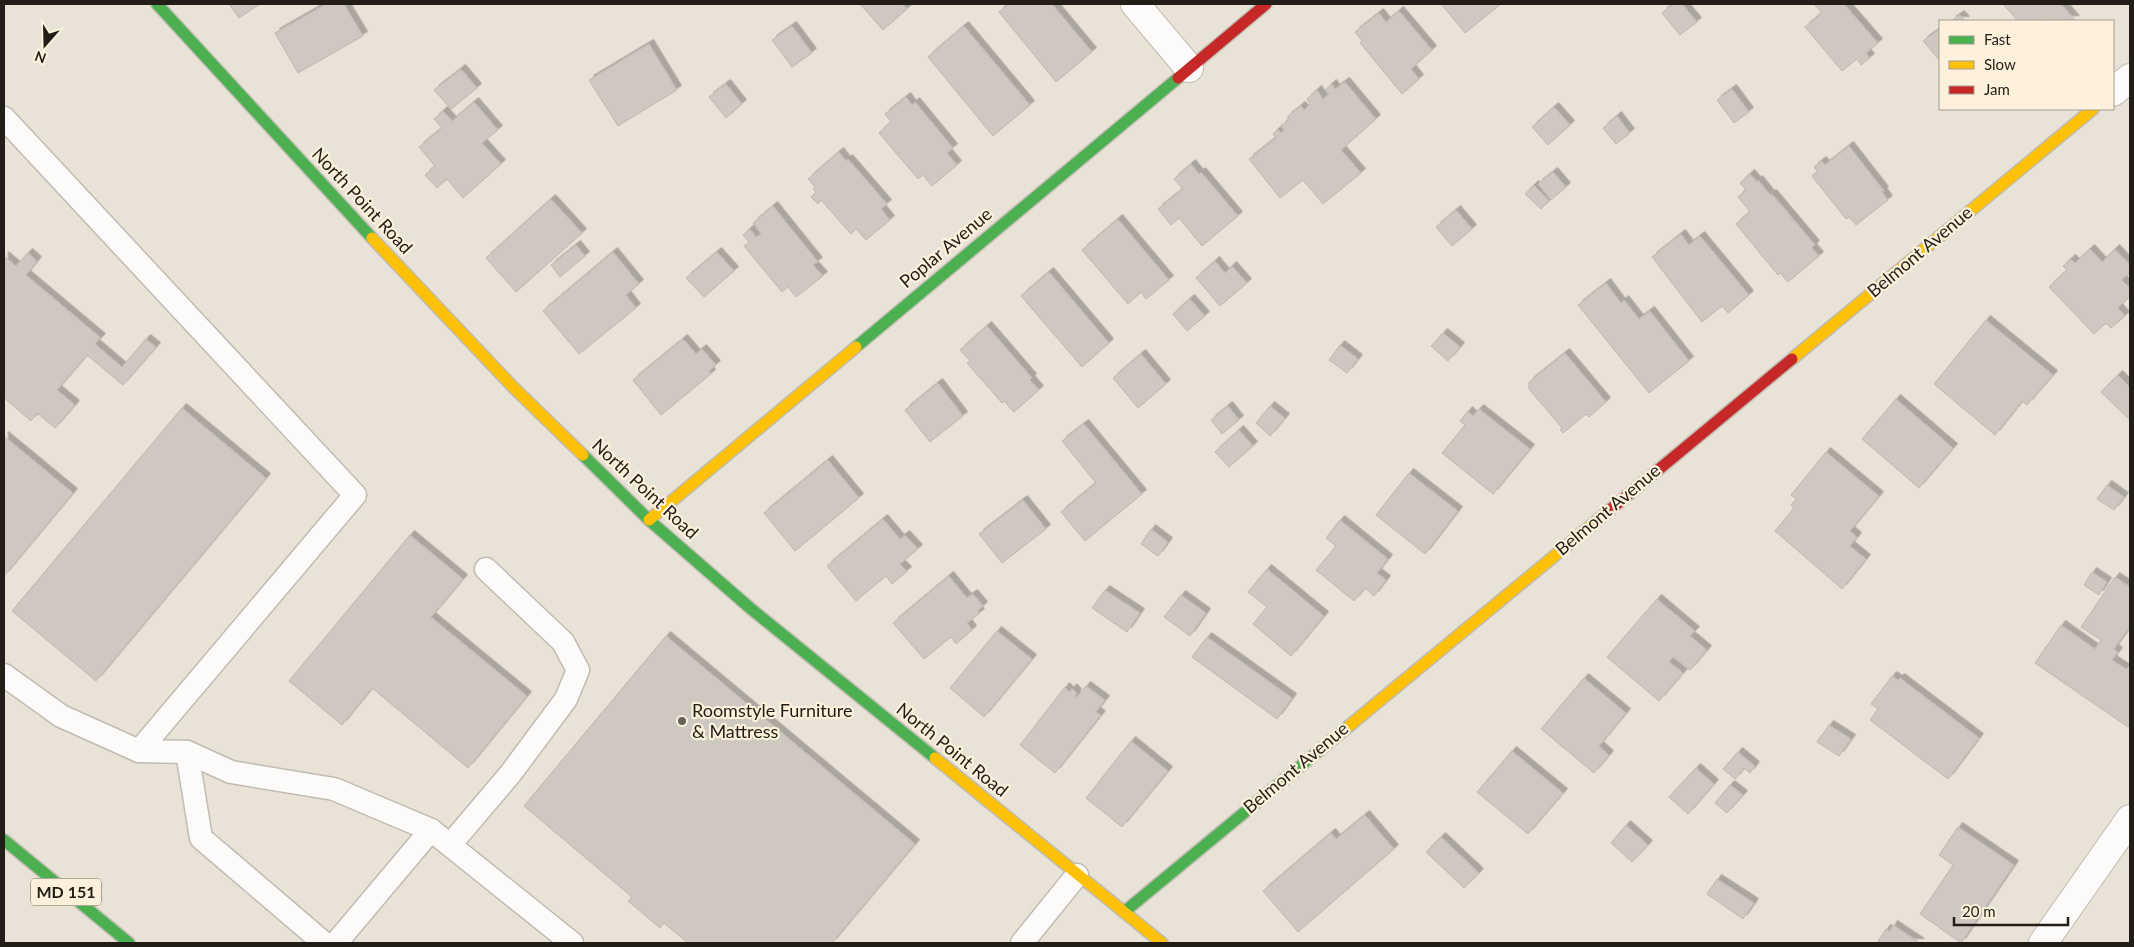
<svg xmlns="http://www.w3.org/2000/svg" width="2134" height="947" font-family="Lato,sans-serif">
	<style>
		.building { fill: #cec8c0; stroke: #bdb8af; filter: url(#shadow) }
		.lines { fill: none; stroke-linecap: round; stroke-linejoin: round }
		.lane-casing { stroke: #c0bcb3; stroke-width: 25 }
		.street-casing { stroke: #c0bcb3; stroke-width: 30 }
		.fast-casing { stroke: #c0bcb3; stroke-width: 14 }
		.slow-casing { stroke: #c0bcb3; stroke-width: 14 }
		.jam-casing { stroke: #c0bcb3; stroke-width: 14 }
		.lane { stroke: #fcfbf9; stroke-width: 22 }
		.street { stroke: #fcfbf9; stroke-width: 28 }
		.fast { stroke: #4caf50; stroke-width: 11 }
		.slow { stroke: #ffc107; stroke-width: 11 }
		.jam { stroke: #c62828; stroke-width: 11 }
		.poi-dot { fill: #67625a; stroke: #fdf1dc; stroke-width: 2 }
		.labels { text-anchor: middle; stroke-width: 4.5; stroke-linejoin: round; paint-order: stroke }
		.shield { fill: #fdf1dc; stroke: #645d51; stroke-width: 1 }
		.shield-label { font-size: 16px; font-weight: bold; fill: #221d16 }
		.street-label { font-size: 18px; fill: #221d16; stroke: #fdf1dc }
		.poi-label { font-size: 18px; fill: #221d16; stroke: #fdf1dc; text-anchor: start }
	</style>
	<defs>
		<filter id="shadow"><feDropShadow dx="4.5" dy="-4.5" stdDeviation="0" flood-color="#0004"/></filter>
	</defs>
	<rect width="100%" height="100%" fill="#e8e2d7"/>
	<!-- building -->
	<g class="building">
		<polygon points="229,4 260,4 239,18"/>
		<polygon points="326,4 344,4 363,36 298,73 275,33"/>
		<polygon points="860,4 903,4 907,9 883,30"/>
		<polygon points="1009,4 1052,4 1092,52 1056,82 999,12"/>
		<polygon points="1441,4 1501,4 1465,33"/>
		<polygon points="1673,4 1682,4 1697,22 1680,35 1662,13"/>
		<polygon points="1814,4 1844,4 1878,43 1866,53 1870,58 1861,65 1857,59 1842,71 1805,27 1822,13"/>
		<polygon points="2003,4 2061,4 2075,20 2018,21"/>
		<polygon points="1399,11 1432,50 1411,69 1419,79 1402,94 1360,43 1362,41 1355,32 1379,13 1386,22"/>
		<polygon points="1960,15 1965,21 1951,21"/>
		<polygon points="792,26 812,53 792,67 772,40"/>
		<polygon points="964,26 1030,105 993,136 928,57"/>
		<polygon points="1940,29 1940,61 1923,41"/>
		<polygon points="649,44 677,90 618,126 589,80"/>
		<polygon points="461,69 477,88 451,109 434,90"/>
		<polygon points="1345,82 1376,119 1341,150 1361,173 1323,204 1303,180 1280,198 1249,159 1276,138 1273,134 1278,129 1281,133 1284,130 1281,126 1290,119 1287,117 1301,106 1304,110 1310,104 1307,99 1317,90 1323,99 1329,94 1325,90 1332,84 1335,89"/>
		<polygon points="726,84 742,104 726,118 709,97"/>
		<polygon points="1732,89 1749,112 1734,123 1717,100"/>
		<polygon points="906,97 912,105 915,102 953,148 947,153 957,165 932,186 923,175 918,179 879,133 891,122 885,114"/>
		<polygon points="474,102 498,130 482,143 501,164 463,198 447,179 437,188 425,175 435,166 419,147 442,128 434,119 443,111 452,121"/>
		<polygon points="1554,107 1570,125 1548,145 1532,127"/>
		<polygon points="1617,116 1630,133 1616,144 1603,128"/>
		<polygon points="1849,146 1884,191 1882,192 1888,200 1856,225 1849,217 1846,219 1812,176 1817,171 1814,167 1822,161 1825,165"/>
		<polygon points="839,152 846,161 848,159 887,204 881,209 890,220 866,240 856,229 851,234 821,200 818,204 811,197 816,192 813,189 815,187 808,179"/>
		<polygon points="1191,164 1199,174 1201,172 1238,216 1202,246 1179,218 1171,225 1158,209 1183,189 1174,179"/>
		<polygon points="1553,172 1566,187 1551,200 1538,184"/>
		<polygon points="1750,174 1757,182 1758,180 1770,195 1772,194 1815,245 1812,248 1819,256 1788,282 1780,273 1778,275 1736,224 1750,212 1738,197 1746,190 1740,183"/>
		<polygon points="1534,185 1549,201 1541,209 1525,194"/>
		<polygon points="551,199 582,233 516,292 486,258"/>
		<polygon points="773,206 818,262 813,265 823,276 796,297 788,287 782,292 744,246 749,242 743,235 750,229 756,237 761,234 753,223"/>
		<polygon points="1456,210 1472,229 1452,246 1436,227"/>
		<polygon points="1118,219 1169,280 1146,299 1141,292 1128,304 1082,250"/>
		<polygon points="1681,234 1689,245 1700,236 1749,295 1728,313 1722,306 1702,322 1652,257"/>
		<polygon points="576,245 585,256 560,277 551,265"/>
		<polygon points="2090,249 2102,262 2115,249 2130,265 2130,272 2122,280 2130,288 2130,296 2118,308 2125,316 2111,328 2106,323 2094,334 2049,287 2067,270 2063,266 2071,259 2075,263"/>
		<polygon points="613,252 639,284 626,295 636,308 579,354 543,311"/>
		<polygon points="717,252 734,271 704,297 686,278"/>
		<polygon points="28,253 37,261 26,275 101,338 95,344 122,367 146,339 156,347 123,385 87,355 57,390 75,405 55,428 37,413 31,421 4,398 4,256 16,266"/>
		<polygon points="1215,261 1225,273 1232,266 1247,283 1220,306 1196,278"/>
		<polygon points="1049,272 1109,343 1082,367 1021,296"/>
		<polygon points="1606,283 1621,303 1624,300 1639,319 1650,311 1689,361 1649,393 1578,305"/>
		<polygon points="1190,299 1205,316 1187,331 1173,314"/>
		<polygon points="1986,320 2053,375 2027,405 2022,401 1995,435 1934,384"/>
		<polygon points="987,326 1032,378 1030,380 1039,390 1014,412 1004,401 1002,403 967,363 970,361 960,350"/>
		<polygon points="1443,333 1460,347 1448,361 1431,346"/>
		<polygon points="683,339 696,354 702,349 716,365 709,371 711,374 661,415 633,380"/>
		<polygon points="1340,345 1358,359 1347,373 1329,360"/>
		<polygon points="1565,353 1606,402 1589,417 1586,414 1563,433 1560,430 1562,428 1529,389 1529,382"/>
		<polygon points="1141,354 1166,384 1138,408 1113,378"/>
		<polygon points="2118,375 2130,387 2130,420 2101,392"/>
		<polygon points="938,383 963,416 930,442 905,410"/>
		<polygon points="1896,399 1953,448 1919,488 1862,439"/>
		<polygon points="1228,406 1239,420 1222,434 1211,420"/>
		<polygon points="1270,406 1285,418 1270,436 1256,423"/>
		<polygon points="182,408 266,478 96,681 12,611"/>
		<polygon points="1479,409 1530,449 1493,494 1442,453 1465,425 1460,421 1468,411 1473,416"/>
		<polygon points="1084,424 1142,494 1085,541 1061,512 1096,483 1062,441"/>
		<polygon points="1239,430 1253,446 1229,467 1215,452"/>
		<polygon points="4,436 73,493 4,576"/>
		<polygon points="1826,452 1879,496 1850,531 1857,537 1850,546 1866,559 1842,589 1775,531 1794,508 1791,505 1796,499 1791,495"/>
		<polygon points="828,460 859,498 795,551 764,513"/>
		<polygon points="1409,473 1458,511 1425,554 1376,515"/>
		<polygon points="2107,485 2124,497 2114,510 2097,499"/>
		<polygon points="1023,500 1046,529 1002,563 979,534"/>
		<polygon points="883,519 900,539 905,535 918,549 900,564 907,571 892,584 886,576 856,601 827,566"/>
		<polygon points="1340,520 1388,559 1377,573 1386,580 1374,596 1365,588 1354,601 1316,570 1336,546 1326,538"/>
		<polygon points="1151,529 1168,542 1158,556 1141,544"/>
		<polygon points="410,535 463,579 431,617 527,696 468,768 372,688 342,725 289,681"/>
		<polygon points="1267,569 1324,616 1291,656 1253,624 1267,607 1248,592"/>
		<polygon points="2092,572 2107,582 2099,595 2084,585"/>
		<polygon points="949,576 967,598 973,594 983,606 978,611 980,613 967,623 972,630 956,644 951,637 924,659 893,623"/>
		<polygon points="2115,577 2130,587 2130,626 2114,649 2118,652 2112,660 2126,669 2130,665 2130,723 2128,727 2035,663 2061,625 2095,649 2101,640 2081,627"/>
		<polygon points="1105,590 1140,613 1127,632 1092,608"/>
		<polygon points="1181,595 1206,613 1190,636 1164,617"/>
		<polygon points="1657,599 1695,631 1690,636 1707,650 1690,670 1673,657 1669,662 1683,673 1659,701 1607,657"/>
		<polygon points="997,631 1032,659 984,717 950,688"/>
		<polygon points="666,636 915,844 832,943 688,943 664,923 660,928 628,901 632,897 524,806"/>
		<polygon points="1207,637 1292,698 1277,719 1192,657"/>
		<polygon points="1892,676 1898,680 1900,678 1979,738 1948,779 1870,720 1878,709 1871,704"/>
		<polygon points="1584,678 1626,713 1599,746 1609,755 1594,773 1541,729"/>
		<polygon points="1086,686 1105,700 1096,712 1101,715 1055,773 1020,745 1065,687 1070,692 1072,688 1077,693 1075,696 1077,697"/>
		<polygon points="1829,725 1851,739 1839,756 1817,742"/>
		<polygon points="1131,741 1168,771 1122,827 1086,798"/>
		<polygon points="1512,751 1563,793 1528,834 1477,792"/>
		<polygon points="1738,752 1755,766 1750,773 1744,768 1735,779 1723,769"/>
		<polygon points="1696,768 1714,784 1688,814 1669,797"/>
		<polygon points="1730,785 1743,795 1727,813 1715,803"/>
		<polygon points="1365,815 1394,849 1298,932 1263,891 1331,833 1336,839"/>
		<polygon points="1626,825 1648,845 1632,862 1611,843"/>
		<polygon points="1958,827 2014,865 1961,943 1920,914 1953,865 1939,855"/>
		<polygon points="1441,837 1479,873 1464,888 1426,852"/>
		<polygon points="1717,879 1754,903 1743,919 1707,894"/>
		<polygon points="1893,925 1920,943 1880,943 1878,941 1886,929 1890,931"/>
	</g>
	<g class="lines">
		<defs>
			<g id="lane">
				<polyline points="4,118 355,495 139,751 61,716 4,675"/>
				<polyline points="139,751 187,752 231,772 334,789 431,830 572,943"/>
				<polyline points="187,752 201,838 324,943"/>
				<polyline points="450,845 511,773 566,699 578,670 563,642 486,569"/>
				<polyline points="336,943 431,830"/>
				<polyline points="1022,943 1077,875"/>
			</g>
			<g id="street">
				<polyline points="1135,4 1189,68"/>
				<polyline points="2113,92 2130,78"/>
				<polyline points="2043,943 2130,819"/>
			</g>
			<g id="fast">
				<polyline points="157,4 372,238"/>
				<polyline points="856,347 1178,78"/>
				<polyline points="583,455 649,520 750,608 935,758"/>
				<polyline points="4,840 129,943"/>
				<polyline points="1124,912 1349,726"/>
			</g>
			<g id="slow">
				<polyline points="372,238 513,387 583,455"/>
				<polyline points="1792,359 2093,109"/>
				<polyline points="649,520 856,347"/>
				<polyline points="1349,726 1605,514"/>
				<polyline points="935,758 1162,943"/>
			</g>
			<g id="jam">
				<polyline points="1178,78 1266,4"/>
				<polyline points="1605,514 1792,359"/>
			</g>
		</defs>
		<!-- lane casing -->
		<use href="#lane" class="lane-casing"/>
		<!-- street casing -->
		<use href="#street" class="street-casing"/>
		<!-- fast casing -->
		<use href="#fast" class="fast-casing"/>
		<!-- slow casing -->
		<use href="#slow" class="slow-casing"/>
		<!-- jam casing -->
		<use href="#jam" class="jam-casing"/>
		<!-- lane -->
		<use href="#lane" class="lane"/>
		<!-- street -->
		<use href="#street" class="street"/>
		<!-- fast -->
		<use href="#fast" class="fast"/>
		<!-- slow -->
		<use href="#slow" class="slow"/>
		<!-- jam -->
		<use href="#jam" class="jam"/>
	</g>
	<!-- markers -->
	<circle class="poi-dot" cx="682" cy="721" r="5"/>
	<g class="labels">
		<!-- shield labels -->
		<rect class="shield" x="31" y="878.5" width="70" height="27" rx="4"/>
		<g class="shield-label">
			<text x="66" y="898">MD 151</text>
		</g>
		<!-- street labels -->
		<g class="street-label">
			<text transform="translate(362 201) rotate(47)" y="6">North Point Road</text>
			<text transform="translate(946 248) rotate(-40)" y="6">Poplar Avenue</text>
			<text transform="translate(1920 252) rotate(-40)" y="6">Belmont Avenue</text>
			<text transform="translate(645 489) rotate(43)" y="6">North Point Road</text>
			<text transform="translate(1608 510) rotate(-40)" y="6">Belmont Avenue</text>
			<text transform="translate(952 750) rotate(39)" y="6">North Point Road</text>
			<text transform="translate(1296 768) rotate(-40)" y="6">Belmont Avenue</text>
		</g>
		<!-- poi labels -->
		<g class="poi-label">
			<text x="692" y="717">Roomstyle Furniture<tspan x="692" dy="21">&amp; Mattress</tspan></text>
		</g>
	</g>
	<!-- border -->
	<rect width="2134" height="947" fill="none" stroke="#221d16" stroke-width="10"/>
	<!-- legend -->
	<rect x="1939" y="20" width="175" height="90" fill="#fdf1dc" stroke="#a59c8d"/>
	<rect x="1949" y="36" width="25" height="8" fill="#4caf50" stroke="#a59c8d"/>
	<text x="1984" y="45" font-size="15" fill="#221d16">Fast</text>
	<rect x="1949" y="61" width="25" height="8" fill="#ffc107" stroke="#a59c8d"/>
	<text x="1984" y="70" font-size="15" fill="#221d16">Slow</text>
	<rect x="1949" y="86" width="25" height="8" fill="#c62828" stroke="#a59c8d"/>
	<text x="1984" y="95" font-size="15" fill="#221d16">Jam</text>
	<!-- north arrow -->
	<g transform="translate(45 45) rotate(200)" stroke="#fdf1dc" stroke-width="4" paint-order="stroke">
	<path d="M0-4L9 19L0 12L-9 19Z" fill="#221d16"/>
	<text y="-8" font-size="14" font-weight="bold" text-anchor="middle" fill="#221d16">N</text>
	</g>
	<!-- scale -->
	<path d="M1954 917v8h114v-8" fill="none" stroke="#221d16" stroke-width="2.5"/>
	<text x="1962" y="917" font-size="15" fill="#221d16" stroke="#fdf1dc" stroke-width="4" paint-order="stroke">20 m</text>
</svg>
